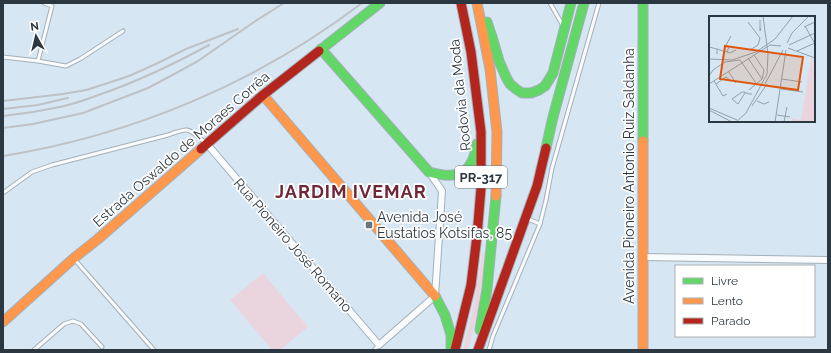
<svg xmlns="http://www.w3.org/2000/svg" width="831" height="353" font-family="Raleway,sans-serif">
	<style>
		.green { fill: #ead5df }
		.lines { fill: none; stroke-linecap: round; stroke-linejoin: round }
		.lane-casing { stroke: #a3b0b9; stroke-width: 5 }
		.street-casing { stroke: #a3b0b9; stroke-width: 8 }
		.fast-casing { stroke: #a3b0b9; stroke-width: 11 }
		.slow-casing { stroke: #a3b0b9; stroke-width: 11 }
		.jam-casing { stroke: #a3b0b9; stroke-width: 11 }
		.lane { stroke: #f9fbfd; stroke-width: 3 }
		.street { stroke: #f9fbfd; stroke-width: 6 }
		.fast { stroke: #63d668; stroke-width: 9 }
		.slow { stroke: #ff974d; stroke-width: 9 }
		.jam { stroke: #b3261e; stroke-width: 9 }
		.rail { stroke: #bec2c6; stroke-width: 2 }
		.poi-dot { fill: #68757f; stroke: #fff; stroke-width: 1.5 }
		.labels { text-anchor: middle; stroke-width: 3.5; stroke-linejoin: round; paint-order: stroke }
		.shield { fill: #fff; stroke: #6b747a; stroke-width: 1 }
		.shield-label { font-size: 13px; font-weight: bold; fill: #2c3841 }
		.street-label { font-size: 14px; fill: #2c3841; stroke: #fff }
		.poi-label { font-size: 14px; fill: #2c3841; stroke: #fff; text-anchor: start }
		.district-label { font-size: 18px; font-weight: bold; letter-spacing: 1px; fill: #6e2838; stroke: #fff }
		.inset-road { fill: none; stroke: #92a1ac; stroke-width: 1 }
		.view { fill: #df570f; fill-opacity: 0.15; stroke: #df570f; stroke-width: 2 }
		.inset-edge { fill: none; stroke: #2c3841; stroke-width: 2 }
	</style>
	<rect width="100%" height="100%" fill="#d6e7f3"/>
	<!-- green -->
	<g class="green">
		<polygon points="483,251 487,251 478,312 468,350 463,350 473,309"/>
		<polygon points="263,273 308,327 280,350 272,350 230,300"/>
	</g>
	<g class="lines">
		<defs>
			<g id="lane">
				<polyline points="550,3 562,24"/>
				<polyline points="3,57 38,61 66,66 80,59 123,31"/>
				<polyline points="38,61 52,6 44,3"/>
				<path d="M 3,193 L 32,172 L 52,165 L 168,135 C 191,127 187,128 206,143"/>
				<polyline points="540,224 546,200 552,168 599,3"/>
				<polyline points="75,260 154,350"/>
				<polyline points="34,350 64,324 73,321 81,324 102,347"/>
				<polyline points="374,350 379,345"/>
				<polyline points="489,350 493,336 540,224 528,219"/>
			</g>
			<g id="street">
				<polyline points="207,144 379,345 435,296 442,191 429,172"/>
				<polyline points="643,257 828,260"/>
			</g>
			<g id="fast">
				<polyline points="643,3 643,141"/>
				<polyline points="487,22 493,40 499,61 506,77 510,84 516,89 522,93 531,93 539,90 545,86 553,73 571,3"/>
				<polyline points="321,49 429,172"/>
				<polyline points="319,51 380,3"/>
				<polyline points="546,148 553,117 584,3"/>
				<path d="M 429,172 C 458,180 472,175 477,144"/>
				<polyline points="435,296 445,315 451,335 451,348"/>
				<polyline points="480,330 487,289 496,196"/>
			</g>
			<g id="slow">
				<polyline points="477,3 490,69 497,132 496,196"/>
				<polyline points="263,95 435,296"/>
				<polyline points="643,141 643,350"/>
				<polyline points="3,322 74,258 98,239 201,149"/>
			</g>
			<g id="jam">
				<polyline points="201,149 263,95 319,51"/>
				<polyline points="455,350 471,285 477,236 481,188 481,132 471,52 461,3"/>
				<polyline points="478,350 537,186 546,148"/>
			</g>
		</defs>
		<!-- lane casing -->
		<use href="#lane" class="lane-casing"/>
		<!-- street casing -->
		<use href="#street" class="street-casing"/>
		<!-- fast casing -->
		<use href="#fast" class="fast-casing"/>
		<!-- slow casing -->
		<use href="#slow" class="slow-casing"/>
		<!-- jam casing -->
		<use href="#jam" class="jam-casing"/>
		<!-- lane -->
		<use href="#lane" class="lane"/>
		<!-- street -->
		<use href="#street" class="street"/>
		<!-- fast -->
		<use href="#fast" class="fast"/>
		<!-- slow -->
		<use href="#slow" class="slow"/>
		<!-- jam -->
		<use href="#jam" class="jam"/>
		<!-- rail -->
		<g class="rail">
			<polyline points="3,101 63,94 86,90 105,84 129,76 158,63 186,49 238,29"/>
			<polyline points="3,109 38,105 68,98"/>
			<path d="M 3,116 C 22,114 41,111 60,107 C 74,104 88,99 101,94 C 139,81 174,64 209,45"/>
			<polyline points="3,128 33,124 83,113 148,88 178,72 198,61 254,22 284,3"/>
			<path d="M 3,156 C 133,135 257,83 362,3"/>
		</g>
	</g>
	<!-- markers -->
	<rect class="poi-dot" x="365" y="221" width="8" height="8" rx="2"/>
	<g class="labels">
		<!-- shield labels -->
		<rect class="shield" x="455" y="166" width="52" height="22" rx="3"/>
		<g class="shield-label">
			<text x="481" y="182">PR-317</text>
		</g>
		<!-- street labels -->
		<g class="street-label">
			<text transform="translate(460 95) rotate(-96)" y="5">Rodovia da Moda</text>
			<text transform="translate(181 149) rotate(-41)" y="5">Estrada Oswaldo de Moraes Corrêa</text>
			<text transform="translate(629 176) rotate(-90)" y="5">Avenida Pioneiro Antonio Ruiz Saldanha</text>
			<text transform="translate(293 245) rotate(49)" y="5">Rua Pioneiro José Romano</text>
		</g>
		<!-- poi labels -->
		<g class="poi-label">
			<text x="377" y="222">Avenida José<tspan x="377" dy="16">Eustatios Kotsifas, 85</tspan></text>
		</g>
		<!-- district labels -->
		<g class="district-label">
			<text x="351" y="198">JARDIM IVEMAR</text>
		</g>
	</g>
	<!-- overview -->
	<g transform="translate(709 16)">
		<rect width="106" height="106" fill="#d6e7f3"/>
		<path d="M 102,42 L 106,43 L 106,106 L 82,106 L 83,102 L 92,104 Z" fill="#ead5df"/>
		<path class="inset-road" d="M 51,4 L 51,15 L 52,12M 39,6 L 51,22 L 49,29 L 41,34M 96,10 L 106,28M 95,11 L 106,6M 78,27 L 83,17 L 100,0M 80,29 L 106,17M 0,31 L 8,33 L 8,38M 79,32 L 106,42M 8,33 L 21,37 L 27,34M 88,35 L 106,27M 18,36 L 20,31 L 17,29 L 22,20M 39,42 L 53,63M 0,43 L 23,44 L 47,36 L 66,23 L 84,0M 19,55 L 27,67M 0,60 L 4,54 L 16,46 L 31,44 L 47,67M 73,63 L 93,66M 5,65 L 14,80 L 18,78M 0,68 L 61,29 L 72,30M 7,68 L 17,61 L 21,64M 56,68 L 74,34M 72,73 L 94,76M 40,74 L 53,63 L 55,54 L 45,39M 36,77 L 29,88 L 23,83 L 33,76 L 35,76 L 40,78 L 43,78M 48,85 L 55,88 L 60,86M 43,90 L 58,68M 0,92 L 28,104M 0,94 L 23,106M 68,99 L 81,101M 27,106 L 37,97 L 58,58 L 59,38 L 54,0M 66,106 L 77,34M 75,106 L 78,91"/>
		<path class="view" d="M 16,30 L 94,41 L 89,74 L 11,63 Z"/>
		<rect width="106" height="106" class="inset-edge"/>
	</g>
	<!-- border -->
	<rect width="831" height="353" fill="none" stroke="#2c3841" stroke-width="8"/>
	<!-- legend -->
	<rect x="675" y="265" width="140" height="72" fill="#ffffff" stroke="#abafb3"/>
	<rect x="683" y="278" width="20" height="6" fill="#63d668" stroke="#abafb3"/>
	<text x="711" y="285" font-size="12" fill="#2c3841">Livre</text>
	<rect x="683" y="298" width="20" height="6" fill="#ff974d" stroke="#abafb3"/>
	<text x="711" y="305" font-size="12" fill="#2c3841">Lento</text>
	<rect x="683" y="318" width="20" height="6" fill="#b3261e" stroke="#abafb3"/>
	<text x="711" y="325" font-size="12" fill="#2c3841">Parado</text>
	<!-- north arrow -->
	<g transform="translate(36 36) rotate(352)" stroke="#ffffff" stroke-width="3" paint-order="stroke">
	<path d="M0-3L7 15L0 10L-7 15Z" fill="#2c3841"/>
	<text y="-6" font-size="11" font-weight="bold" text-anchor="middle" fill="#2c3841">N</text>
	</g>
</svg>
